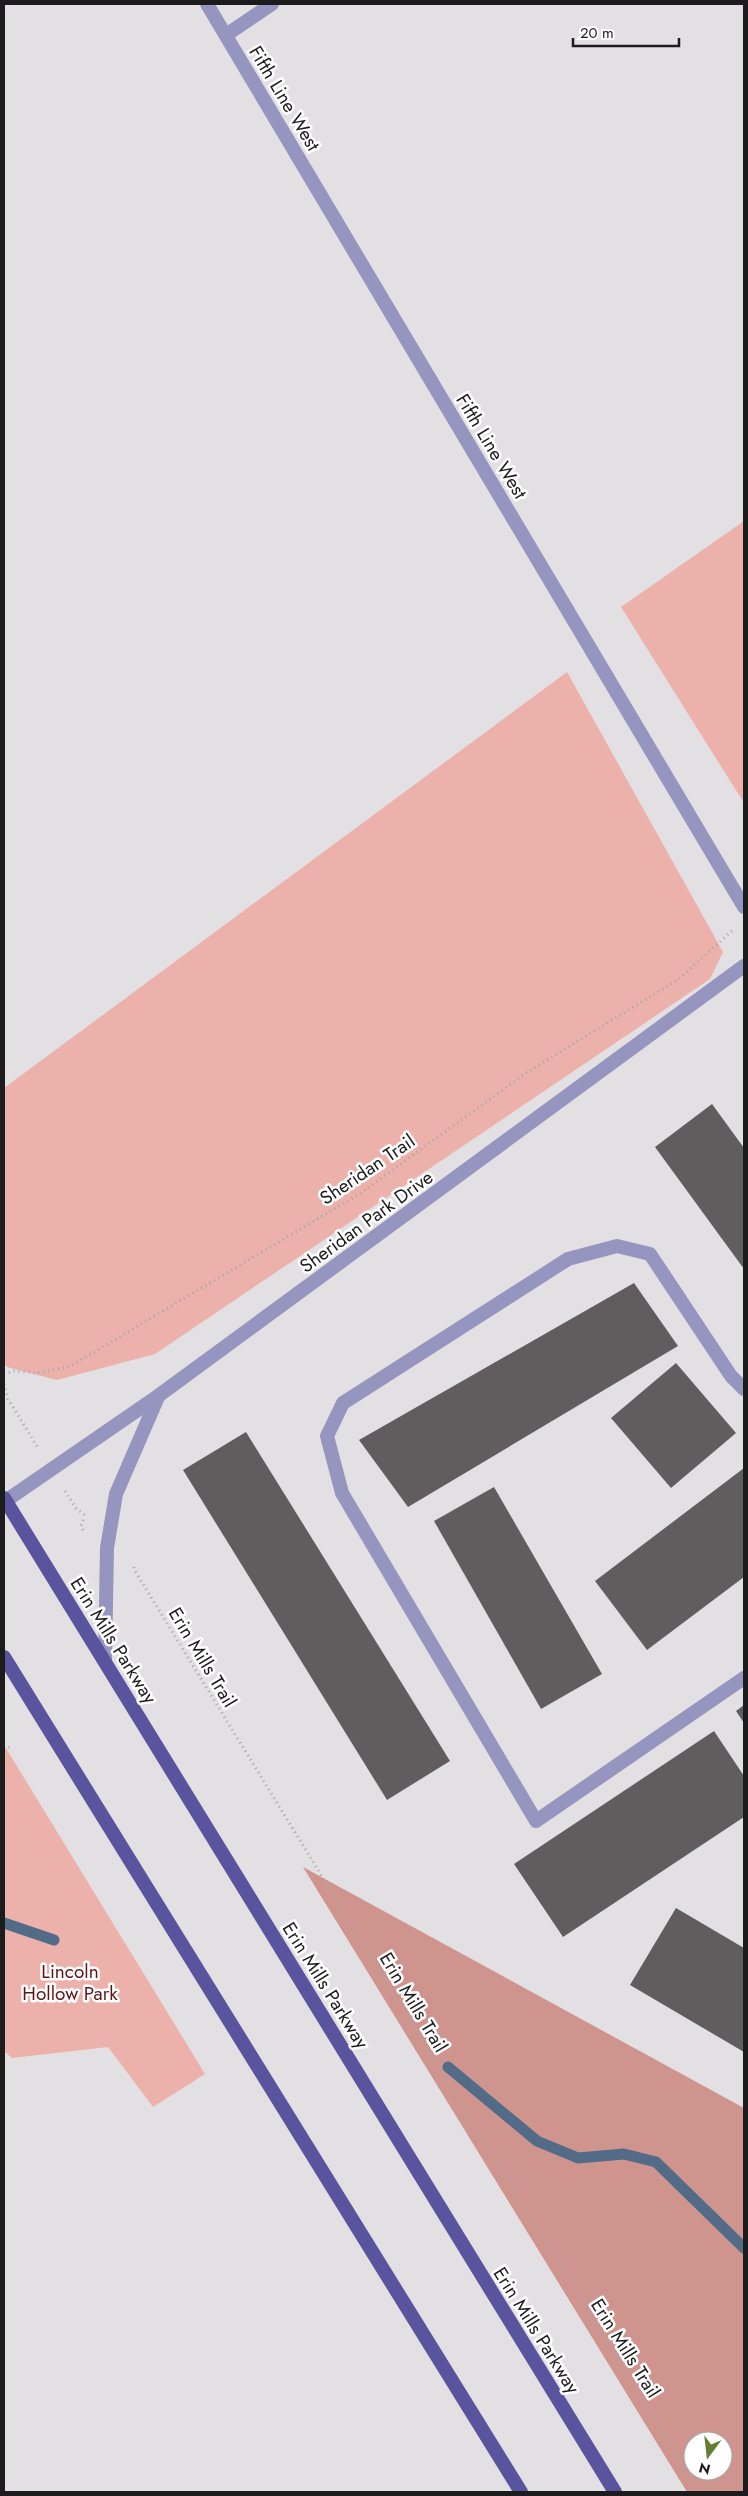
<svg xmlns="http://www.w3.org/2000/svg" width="748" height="2496" font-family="Jost,sans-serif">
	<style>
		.green { fill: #ecb1ab }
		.forest { fill: #d0948e; fill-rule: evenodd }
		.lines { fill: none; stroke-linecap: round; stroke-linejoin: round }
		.stream { stroke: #526c88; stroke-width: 11 }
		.building { fill: #615d5e }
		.path { stroke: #a6a4a6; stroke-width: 3; stroke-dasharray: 1 4; stroke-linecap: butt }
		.service { stroke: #9595bf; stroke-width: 14 }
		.minor { stroke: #9595bf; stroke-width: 14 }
		.tertiary { stroke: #9595bf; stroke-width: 14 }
		.primary { stroke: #59549d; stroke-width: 14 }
		.labels { text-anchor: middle; stroke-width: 5; stroke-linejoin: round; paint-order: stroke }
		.street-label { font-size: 19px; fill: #1d1c1d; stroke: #fff }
		.park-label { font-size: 19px; fill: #5e1616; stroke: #fff }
	</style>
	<rect width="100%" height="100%" fill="#e3e0e3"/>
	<!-- green -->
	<g class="green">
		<polygon points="744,521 744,803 621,607"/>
		<polygon points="567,672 723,952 710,979 155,1354 57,1380 7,1367 4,1363 4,1088"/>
		<polygon points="4,1745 205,2074 153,2107 108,2047 12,2058 4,2051"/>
	</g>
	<!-- forest -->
	<path class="forest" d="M 303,1867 L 744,2108 L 744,2492 L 687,2492 ZM 693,2441 L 723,2441 L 723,2471 L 693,2471 Z"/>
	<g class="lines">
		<!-- stream -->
		<g class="stream">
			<polyline points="4,1923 54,1940"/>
			<polyline points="448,2067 537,2141 578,2158 624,2154 656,2162 744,2248"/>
		</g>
	</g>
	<!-- building -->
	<g class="building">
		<polygon points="712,1104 744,1148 744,1269 655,1147"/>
		<polygon points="634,1283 678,1346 408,1507 359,1440"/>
		<polygon points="676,1363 736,1433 671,1488 611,1418"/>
		<polygon points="246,1432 450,1761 387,1800 183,1470"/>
		<polygon points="744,1468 744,1577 647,1650 595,1581"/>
		<polygon points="494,1487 602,1674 541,1709 434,1521"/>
		<polygon points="744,1705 744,1723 736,1711"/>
		<polygon points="714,1731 744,1776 744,1817 563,1937 514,1864"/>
		<polygon points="676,1908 744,1948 744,2052 630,1985"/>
	</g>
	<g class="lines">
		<!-- path -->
		<g class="path">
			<polyline points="4,1374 14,1371 37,1373 69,1367 361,1193 526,1073 679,979 734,929"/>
			<polyline points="4,1384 8,1399 38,1448"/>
			<polyline points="65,1491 76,1508 86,1516"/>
			<polyline points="83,1530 81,1526 84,1518"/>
			<polyline points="134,1567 135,1571 699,2492"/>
			<polyline points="4,1750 9,1747"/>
		</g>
		<!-- service -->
		<polyline class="service" points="744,1389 731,1376 650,1254 617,1246 568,1259 343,1403 327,1436 342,1493 536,1821 744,1678"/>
		<!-- minor -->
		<polyline class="minor" points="226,35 272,4"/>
		<!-- tertiary -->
		<g class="tertiary">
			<polyline points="207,4 744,907"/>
			<polyline points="4,1502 158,1396 744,966"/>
			<polyline points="105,1661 107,1548 116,1494 158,1397"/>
		</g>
		<!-- primary -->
		<g class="primary">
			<polyline points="4,1498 615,2492"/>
			<polyline points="4,1657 521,2492"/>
		</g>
	</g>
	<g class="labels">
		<!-- street labels -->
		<g class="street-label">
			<text transform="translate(285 98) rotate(59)" y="7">Fifth Line West</text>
			<text transform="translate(492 446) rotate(59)" y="7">Fifth Line West</text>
			<text transform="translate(367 1169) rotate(-34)" y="7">Sheridan Trail</text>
			<text transform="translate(366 1221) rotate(-36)" y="7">Sheridan Park Drive</text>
			<text transform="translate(114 1640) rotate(58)" y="7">Erin Mills Parkway</text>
			<text transform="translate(203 1657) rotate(59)" y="7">Erin Mills Trail</text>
			<text transform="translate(326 1985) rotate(58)" y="7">Erin Mills Parkway</text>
			<text transform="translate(414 2002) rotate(59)" y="7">Erin Mills Trail</text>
			<text transform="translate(537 2330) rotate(58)" y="7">Erin Mills Parkway</text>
			<text transform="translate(626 2348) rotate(58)" y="7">Erin Mills Trail</text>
		</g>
		<!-- park labels -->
		<g class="park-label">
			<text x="70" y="1978">Lincoln<tspan x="70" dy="22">Hollow Park</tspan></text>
		</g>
	</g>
	<!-- border -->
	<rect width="748" height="2496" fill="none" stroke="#1d1c1d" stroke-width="10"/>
	<!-- north arrow -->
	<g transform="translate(708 2456) rotate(195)"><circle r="24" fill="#ffffff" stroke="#a5a4a5"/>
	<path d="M0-4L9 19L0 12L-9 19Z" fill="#647f33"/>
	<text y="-8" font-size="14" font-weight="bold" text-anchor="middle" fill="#1d1c1d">N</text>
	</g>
	<!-- scale -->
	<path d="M573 38v8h106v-8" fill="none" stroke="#1d1c1d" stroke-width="2.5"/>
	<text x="580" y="38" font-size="15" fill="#1d1c1d" stroke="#ffffff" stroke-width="4" paint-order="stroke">20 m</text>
</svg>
